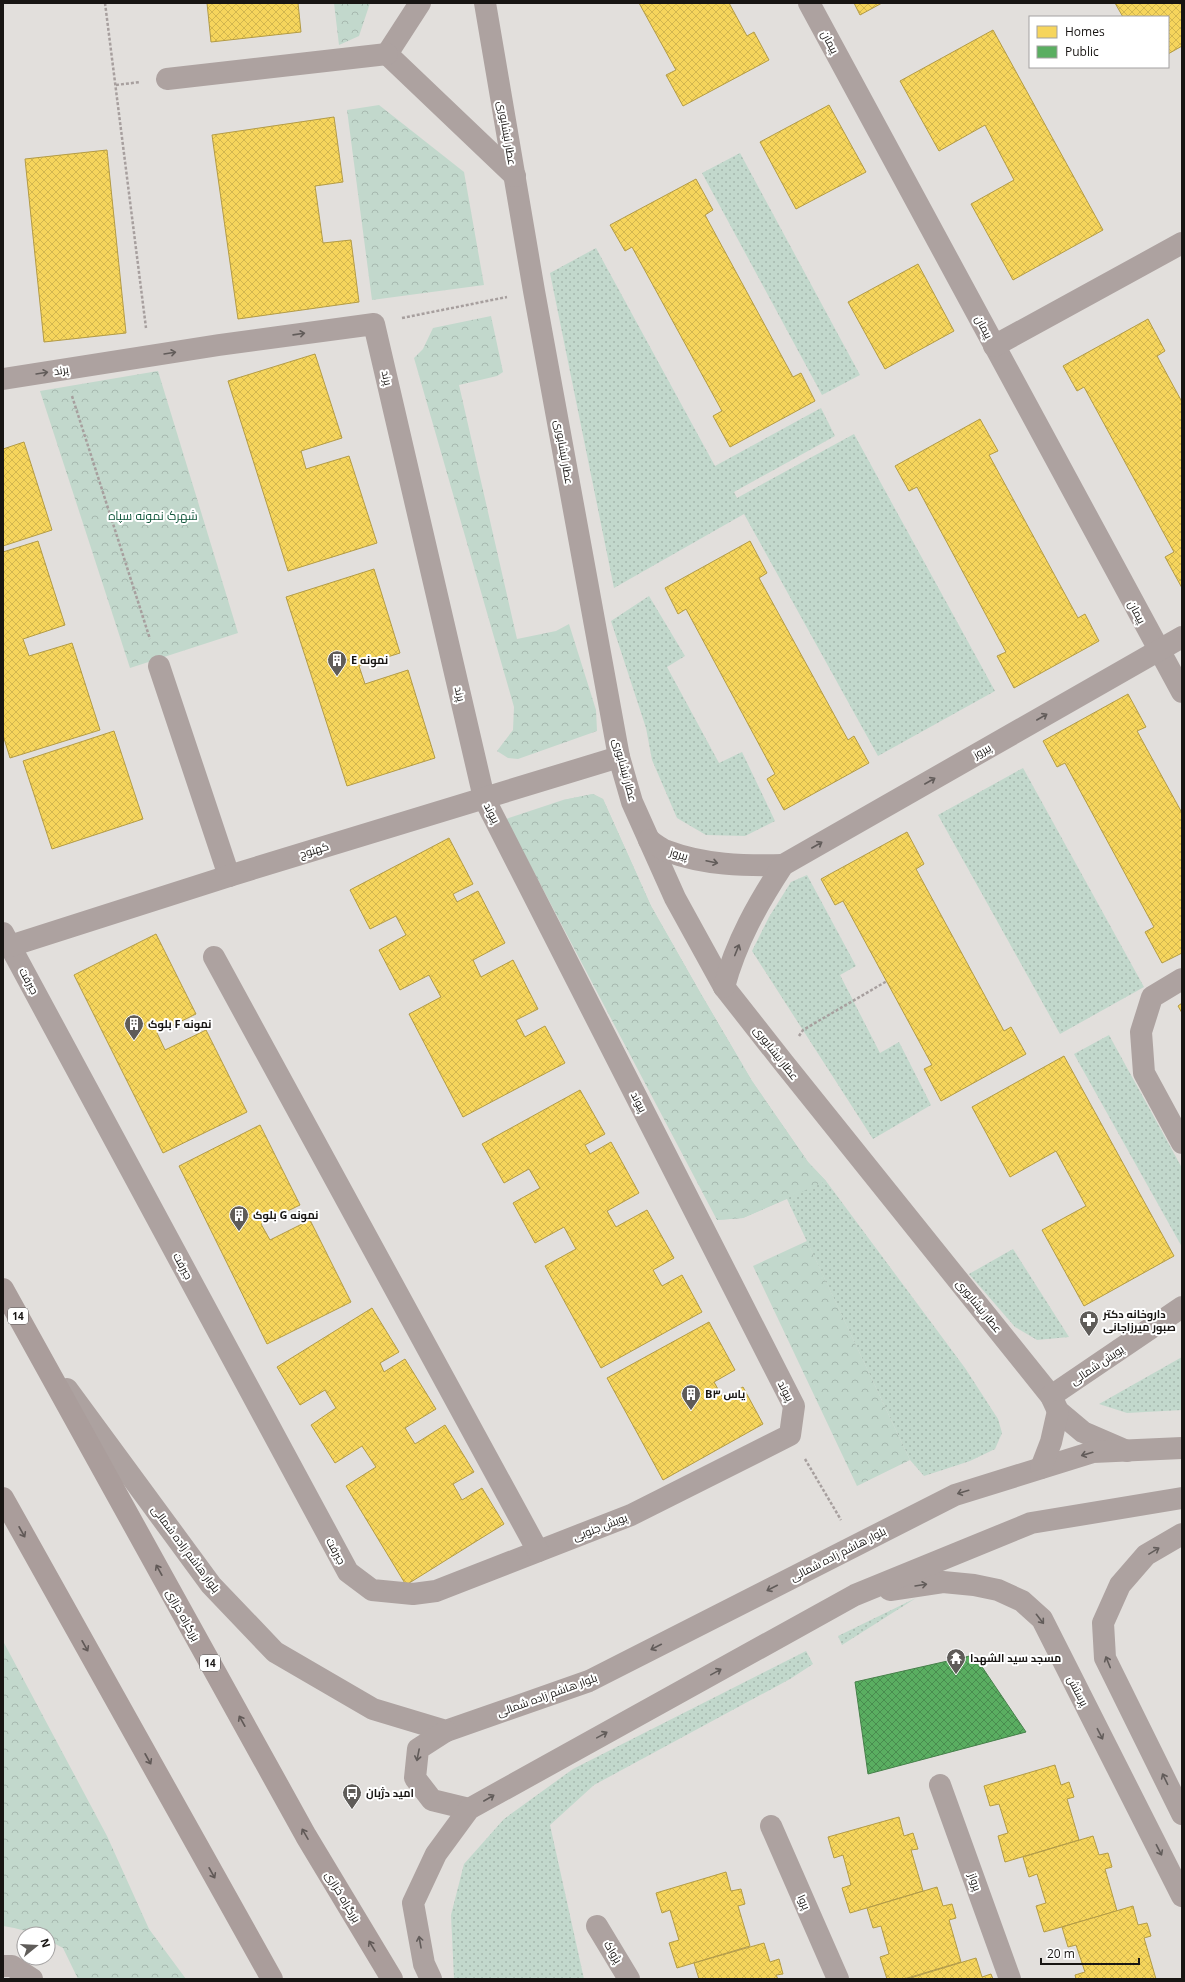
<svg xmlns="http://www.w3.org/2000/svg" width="1185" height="1982" font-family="'Open Sans',Cairo,sans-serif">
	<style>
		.grass { fill: url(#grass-dots) }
		.forest { fill: url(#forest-crowns) }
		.homes { fill: url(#homes-cross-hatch); stroke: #b39b46 }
		.public { fill: url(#public-cross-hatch); stroke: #46804a }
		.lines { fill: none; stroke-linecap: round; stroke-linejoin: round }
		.path { stroke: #a79f9e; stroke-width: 2.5; stroke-dasharray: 3 2; stroke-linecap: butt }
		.minor { stroke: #ada2a0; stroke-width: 22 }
		.highway { stroke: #aa9d9b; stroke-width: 22 }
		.oneway { stroke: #625c5a }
		.oneway2 { stroke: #615957 }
		.labels { text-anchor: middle; stroke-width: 4; stroke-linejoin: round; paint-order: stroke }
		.shield { fill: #fff; stroke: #5d5b5a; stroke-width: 1 }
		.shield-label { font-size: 10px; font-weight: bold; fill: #181513 }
		.street-label { font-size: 11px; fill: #181513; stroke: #fff }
		.poi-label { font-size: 11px; font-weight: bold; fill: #181513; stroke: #fff; text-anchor: start }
		.neighbourhood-label { font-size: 12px; fill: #0e5439; stroke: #fff }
	</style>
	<defs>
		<pattern id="grass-dots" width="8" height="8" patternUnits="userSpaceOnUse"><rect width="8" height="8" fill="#c2d8cc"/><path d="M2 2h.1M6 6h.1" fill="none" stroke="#a6b8ae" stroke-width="1.8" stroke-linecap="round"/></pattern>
		<pattern id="forest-crowns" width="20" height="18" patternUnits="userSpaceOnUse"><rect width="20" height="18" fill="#c2d8cc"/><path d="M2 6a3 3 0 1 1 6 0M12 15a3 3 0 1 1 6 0" fill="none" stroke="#a6b8ae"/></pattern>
		<pattern id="homes-cross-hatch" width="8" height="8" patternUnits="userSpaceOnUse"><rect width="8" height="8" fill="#f6d55c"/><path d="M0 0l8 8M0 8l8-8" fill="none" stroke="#d2b64f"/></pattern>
		<pattern id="public-cross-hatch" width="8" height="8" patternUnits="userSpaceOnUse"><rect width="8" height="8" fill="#5aae61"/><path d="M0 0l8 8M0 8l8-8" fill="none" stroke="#498c4f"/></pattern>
	</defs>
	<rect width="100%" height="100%" fill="#e2dfdc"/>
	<!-- grass -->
	<g class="grass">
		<polygon points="740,153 860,375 822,395 702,173"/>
		<polygon points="596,248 715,466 821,408 835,436 734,492 737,498 854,434 995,691 878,756 744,514 614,588 550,273"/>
		<polygon points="649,596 685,656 667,667 719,763 742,752 775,821 745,836 706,835 677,818 652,760 646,728 611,621"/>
		<polygon points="1023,768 1144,987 1060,1034 938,815"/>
		<polygon points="593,794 603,799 651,906 701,994 752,1081 808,1162 826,1181 965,1368 998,1419 1002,1433 995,1449 970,1461 924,1476 910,1460 787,1199 743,1218 717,1220 563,800"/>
		<polygon points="807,875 856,966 840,975 880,1053 899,1042 931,1105 873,1139 752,951 769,917 791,882"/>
		<polygon points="1109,1035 1182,1168 1182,1247 1074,1054"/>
		<polygon points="1013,1249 1069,1337 1037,1340 1015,1327 969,1274"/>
		<polygon points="1182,1357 1182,1410 1127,1413 1099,1404"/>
		<polygon points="916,1598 842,1645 838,1636"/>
		<polygon points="806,1651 813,1664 790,1679 594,1785 550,1825 584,1979 454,1979 451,1915 464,1864 504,1819 573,1769"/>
	</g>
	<!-- forest -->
	<g class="forest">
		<polygon points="334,3 370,3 359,36 339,45"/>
		<polygon points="379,105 464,172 484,285 372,300 347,110"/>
		<polygon points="491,316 503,372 497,376 459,385 517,639 556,631 569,624 596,710 597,731 518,759 508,758 497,751 513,730 514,707 414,358 423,349 433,328"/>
		<polygon points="158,371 238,633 130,668 40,391"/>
		<polygon points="593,794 603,799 651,906 701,994 752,1081 808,1162 826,1181 743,1218 717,1220 506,819 563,800"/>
		<polygon points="807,1241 910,1460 857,1486 753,1266"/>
		<path d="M 3,1641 L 107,1836 L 149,1929 L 186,1979 L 78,1979 L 63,1948 L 48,1940 L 48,1934 C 33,1934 18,1928 3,1926 Z"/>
	</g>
	<!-- homes -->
	<g class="homes">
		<polygon points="207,3 298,3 301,32 211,42"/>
		<polygon points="639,3 729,3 747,36 754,32 769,60 683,106 666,75 676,70"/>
		<polygon points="854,3 882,3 860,15"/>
		<polygon points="1115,3 1182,3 1182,46 1168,54 1168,17 1123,17"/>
		<polygon points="993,30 1103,230 1013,280 971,204 1014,180 985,125 939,151 900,81"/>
		<polygon points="829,105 866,172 796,209 760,142"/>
		<polygon points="334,117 343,182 315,186 323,243 351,240 359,302 238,319 212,135"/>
		<polygon points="107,150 126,333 44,342 25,159"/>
		<polygon points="696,179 713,210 705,215 793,377 801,373 815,401 730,447 713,416 722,411 632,247 625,251 610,225"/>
		<polygon points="918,264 954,331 885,369 848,302"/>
		<polygon points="1148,319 1165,351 1157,356 1182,402 1182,588 1165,557 1174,552 1084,387 1077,391 1063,366"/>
		<polygon points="315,354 342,438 301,451 306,469 349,456 377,543 288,571 228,381"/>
		<polygon points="980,419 998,451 989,455 1078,618 1085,614 1099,641 1014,688 997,656 1006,652 917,487 909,491 895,466"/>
		<polygon points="24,442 52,530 3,546 3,449"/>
		<polygon points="38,541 65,625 23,639 29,656 72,643 100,730 10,758 3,735 3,552"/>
		<polygon points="750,541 767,573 759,578 848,740 854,736 869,763 784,810 767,779 775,774 686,609 678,614 665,588"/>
		<polygon points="374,569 400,653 359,666 365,684 408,670 435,758 347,786 286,597"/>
		<polygon points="1128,694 1146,727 1137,731 1182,813 1182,953 1162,963 1145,932 1154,927 1065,763 1057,767 1043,741"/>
		<polygon points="114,731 143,819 52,849 23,761"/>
		<polygon points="907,832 924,864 916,869 1004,1031 1011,1027 1026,1054 941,1101 924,1069 932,1065 843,901 835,905 821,879"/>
		<polygon points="449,838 473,884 453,894 457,902 478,891 505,943 473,960 481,977 513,960 538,1009 516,1020 525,1037 545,1026 565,1063 463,1117 409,1014 441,997 429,975 400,990 379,950 406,935 396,916 370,929 350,890"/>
		<polygon points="156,934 196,1014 157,1033 165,1050 206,1030 247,1112 163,1153 74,975"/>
		<polygon points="1182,1003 1182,1013 1178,1006"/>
		<polygon points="1064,1056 1174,1256 1084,1306 1042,1230 1086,1206 1056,1151 1010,1177 972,1107"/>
		<polygon points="580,1090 605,1134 585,1145 590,1154 611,1142 639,1193 607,1211 616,1227 647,1210 674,1258 653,1270 662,1286 682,1275 702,1312 601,1368 545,1266 576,1249 564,1227 535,1243 513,1203 540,1188 529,1169 504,1183 482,1144"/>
		<polygon points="260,1125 300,1205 261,1224 270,1240 310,1220 351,1302 267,1344 179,1166"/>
		<polygon points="372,1308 399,1352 380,1363 384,1372 405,1359 436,1409 405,1428 415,1444 445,1425 474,1472 453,1484 462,1500 482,1488 504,1524 406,1585 346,1486 376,1467 362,1446 335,1463 311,1425 336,1408 325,1390 300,1405 277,1367"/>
		<polygon points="709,1322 735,1370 714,1382 723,1398 743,1387 763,1424 663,1480 607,1378"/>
		<polygon points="1055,1765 1061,1785 1069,1782 1074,1797 1067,1799 1079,1840 1005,1862 998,1836 1008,1833 999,1804 990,1806 984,1786"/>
		<polygon points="899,1817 904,1836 913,1833 918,1849 911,1850 923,1891 850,1913 842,1888 851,1885 843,1855 834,1858 828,1837"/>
		<polygon points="1093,1836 1099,1855 1108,1853 1112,1867 1105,1869 1117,1911 1044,1932 1036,1906 1046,1903 1037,1874 1029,1877 1023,1857"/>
		<polygon points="726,1872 731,1891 741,1889 745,1904 738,1906 750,1946 677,1968 669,1943 679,1940 670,1910 662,1913 656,1893"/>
		<polygon points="937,1887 943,1906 952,1904 956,1918 949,1920 961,1962 904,1979 887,1979 880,1957 889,1954 881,1926 873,1928 867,1908"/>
		<polygon points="1133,1906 1138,1925 1147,1923 1151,1936 1144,1938 1156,1979 1076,1979 1075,1975 1085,1972 1076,1945 1068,1947 1062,1927"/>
		<polygon points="764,1943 770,1962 779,1959 783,1974 776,1975 778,1979 699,1979 694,1963"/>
		<polygon points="976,1958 982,1977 991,1974 993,1979 907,1979"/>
	</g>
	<!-- public -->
	<polygon class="public" points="974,1655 1026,1732 868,1774 855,1682"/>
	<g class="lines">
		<!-- path -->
		<g class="path">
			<polyline points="105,3 146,328"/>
			<polyline points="116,85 140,82"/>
			<polyline points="402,318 507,297"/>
			<polyline points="72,396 150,639"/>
			<polyline points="799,1036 803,1030 887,981"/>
			<polyline points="805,1459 841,1520"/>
		</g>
		<!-- minor -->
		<g class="minor">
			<polyline points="485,3 534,291 619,757 632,802 675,898 724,987 783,1062 1051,1396 1058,1411 1083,1432 1127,1451"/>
			<polyline points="809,3 1182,692"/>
			<polyline points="387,54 515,176"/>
			<polyline points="387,54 420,3"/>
			<polyline points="167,79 387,54"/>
			<polyline points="994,346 1182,243"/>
			<polyline points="3,379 219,345 374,324 484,798 794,1406 790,1435 631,1515 436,1591 413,1594 372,1590 348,1572 3,933"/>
			<polyline points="159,666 229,876"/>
			<path d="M 649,840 C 655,844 661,849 667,851 C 704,865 744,866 783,865"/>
			<polyline points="10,946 229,876 619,757"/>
			<polyline points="214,957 538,1551"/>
			<polyline points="1182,979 1152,997 1141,1032 1144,1073 1182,1143"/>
			<path d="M 724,987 C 736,942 758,903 783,865 L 1182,637"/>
			<polyline points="67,1389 211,1585 275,1652 373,1709 446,1731 589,1681 955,1495 1093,1452 1182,1448"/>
			<polyline points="1051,1396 1182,1307"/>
			<polyline points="1041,1468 1051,1442 1058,1411"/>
			<polyline points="1182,1534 1146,1555 1120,1585 1103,1623 1105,1658 1182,1814"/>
			<polyline points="890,1590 943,1582 974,1585 998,1590 1022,1601 1042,1619 1182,1896"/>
			<polyline points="446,1731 418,1749 415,1778 432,1800 469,1809"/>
			<polyline points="940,1785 1010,1979"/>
			<polyline points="771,1826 838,1979"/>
			<polyline points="597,1926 629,1979"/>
			<polyline points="3,1966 12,1966 32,1979"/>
			<polyline points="431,1979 424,1964 413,1903 436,1854 469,1809 855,1595 1031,1523 1182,1498"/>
		</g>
		<!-- highway -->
		<g class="highway">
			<polyline points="3,1289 306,1836 392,1979"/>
			<polyline points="3,1498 272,1979"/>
		</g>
	</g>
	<!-- one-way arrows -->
	<defs><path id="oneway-shaft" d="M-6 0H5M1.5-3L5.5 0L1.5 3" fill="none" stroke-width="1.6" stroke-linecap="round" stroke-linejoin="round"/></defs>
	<g class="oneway">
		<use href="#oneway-shaft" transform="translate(299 334) rotate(-8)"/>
		<use href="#oneway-shaft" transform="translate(170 353) rotate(-9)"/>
		<use href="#oneway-shaft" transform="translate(42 373) rotate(-9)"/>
		<use href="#oneway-shaft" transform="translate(1042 717) rotate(-30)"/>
		<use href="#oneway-shaft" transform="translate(930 781) rotate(-30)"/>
		<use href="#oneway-shaft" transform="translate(817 845) rotate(-30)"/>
		<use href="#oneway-shaft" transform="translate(712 862) rotate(12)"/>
		<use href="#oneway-shaft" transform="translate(737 950) rotate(-68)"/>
		<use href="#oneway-shaft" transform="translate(1087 1454) rotate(164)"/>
		<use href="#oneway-shaft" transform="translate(963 1492) rotate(163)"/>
		<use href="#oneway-shaft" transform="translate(1154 1551) rotate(-31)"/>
		<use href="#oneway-shaft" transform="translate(921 1585) rotate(-9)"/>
		<use href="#oneway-shaft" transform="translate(772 1588) rotate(153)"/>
		<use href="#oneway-shaft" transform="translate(1040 1619) rotate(52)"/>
		<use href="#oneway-shaft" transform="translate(656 1647) rotate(153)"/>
		<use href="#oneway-shaft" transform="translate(1108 1662) rotate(-112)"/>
		<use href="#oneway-shaft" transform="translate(716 1672) rotate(-29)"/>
		<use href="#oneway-shaft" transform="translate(1100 1734) rotate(63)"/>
		<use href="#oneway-shaft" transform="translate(602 1735) rotate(-29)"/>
		<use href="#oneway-shaft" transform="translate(418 1755) rotate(101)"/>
		<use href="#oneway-shaft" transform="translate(1165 1779) rotate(-116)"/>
		<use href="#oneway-shaft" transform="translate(489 1798) rotate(-30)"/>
		<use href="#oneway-shaft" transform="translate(1159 1850) rotate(63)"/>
		<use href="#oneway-shaft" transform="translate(420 1942) rotate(-100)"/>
	</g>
	<g class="oneway2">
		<use href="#oneway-shaft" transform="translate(22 1532) rotate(61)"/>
		<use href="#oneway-shaft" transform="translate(159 1570) rotate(-119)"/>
		<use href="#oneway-shaft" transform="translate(85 1646) rotate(61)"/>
		<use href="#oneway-shaft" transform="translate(242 1721) rotate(-119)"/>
		<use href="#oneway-shaft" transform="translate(148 1759) rotate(61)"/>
		<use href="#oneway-shaft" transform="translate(305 1834) rotate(-120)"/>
		<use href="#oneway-shaft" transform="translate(212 1873) rotate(61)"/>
		<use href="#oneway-shaft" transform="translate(372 1946) rotate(-121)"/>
	</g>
	<!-- icons -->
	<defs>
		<symbol id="building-pin" viewBox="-11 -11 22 30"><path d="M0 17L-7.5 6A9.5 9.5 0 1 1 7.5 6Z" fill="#5f5c59" stroke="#fff"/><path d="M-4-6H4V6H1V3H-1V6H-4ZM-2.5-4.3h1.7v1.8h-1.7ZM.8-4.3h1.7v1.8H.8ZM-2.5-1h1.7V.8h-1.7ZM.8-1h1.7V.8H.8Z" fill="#fff"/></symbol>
		<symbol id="pharmacy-pin" viewBox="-11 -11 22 30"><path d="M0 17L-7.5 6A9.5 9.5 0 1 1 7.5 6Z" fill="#5f5c59" stroke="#fff"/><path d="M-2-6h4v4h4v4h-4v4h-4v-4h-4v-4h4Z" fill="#fff"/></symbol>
		<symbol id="temple-pin" viewBox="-11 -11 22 30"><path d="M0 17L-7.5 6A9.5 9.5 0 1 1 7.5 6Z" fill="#5f5c59" stroke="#fff"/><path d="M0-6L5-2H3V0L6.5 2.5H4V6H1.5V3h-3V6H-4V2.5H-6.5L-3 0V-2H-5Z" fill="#fff"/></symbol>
		<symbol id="bus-pin" viewBox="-11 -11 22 30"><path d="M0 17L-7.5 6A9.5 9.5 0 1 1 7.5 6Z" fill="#5f5c59" stroke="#fff"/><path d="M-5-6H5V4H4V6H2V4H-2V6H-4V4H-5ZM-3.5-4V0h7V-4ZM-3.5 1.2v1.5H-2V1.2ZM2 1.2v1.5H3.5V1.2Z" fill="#fff"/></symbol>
	</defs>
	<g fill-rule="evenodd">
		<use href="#building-pin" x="326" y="649" width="22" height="30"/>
		<use href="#building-pin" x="123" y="1013" width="22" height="30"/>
		<use href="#building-pin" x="228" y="1204" width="22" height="30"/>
		<use href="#pharmacy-pin" x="1078" y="1309" width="22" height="30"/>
		<use href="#building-pin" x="680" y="1383" width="22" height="30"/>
		<use href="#temple-pin" x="945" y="1647" width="22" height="30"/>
		<use href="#bus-pin" x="341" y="1782" width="22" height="30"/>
	</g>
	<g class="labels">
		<!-- shield labels -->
		<g class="shield">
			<rect x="8" y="1308" width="20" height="16" rx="3"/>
			<rect x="200" y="1655" width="20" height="16" rx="3"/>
		</g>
		<g class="shield-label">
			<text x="18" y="1320">14</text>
			<text x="210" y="1667">14</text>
		</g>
		<!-- street labels -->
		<g class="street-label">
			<text transform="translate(830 42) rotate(62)" y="4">پیمان</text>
			<text transform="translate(507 133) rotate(80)" y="4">عطار نیشابوری</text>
			<text transform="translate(984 327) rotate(62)" y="4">پیمان</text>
			<text transform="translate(61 370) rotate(-9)" y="4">پرند</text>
			<text transform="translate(387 378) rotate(77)" y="4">پرند</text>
			<text transform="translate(564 452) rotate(80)" y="4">عطار نیشابوری</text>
			<text transform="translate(1137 612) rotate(62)" y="4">پیمان</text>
			<text transform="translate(460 694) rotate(77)" y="4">پرند</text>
			<text transform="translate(982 751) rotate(-30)" y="4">پیروز</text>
			<text transform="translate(625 770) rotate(75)" y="4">عطار نیشابوری</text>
			<text transform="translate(492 813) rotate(63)" y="4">پیوند</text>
			<text transform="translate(314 850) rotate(-17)" y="4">كهنوج</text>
			<text transform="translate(679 854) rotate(16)" y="4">پیروز</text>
			<text transform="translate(29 981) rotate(62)" y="4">جيرفت</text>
			<text transform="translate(776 1053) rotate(52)" y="4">عطار نیشابوری</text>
			<text transform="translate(639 1102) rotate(63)" y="4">پیوند</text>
			<text transform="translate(183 1266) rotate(62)" y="4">جيرفت</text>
			<text transform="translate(979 1306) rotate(51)" y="4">عطار نیشابوری</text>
			<text transform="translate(1097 1365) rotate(-34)" y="4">پویش شمالی</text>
			<text transform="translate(786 1391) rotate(63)" y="4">پیوند</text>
			<text transform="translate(600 1527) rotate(-21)" y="4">پویش جنوبی</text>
			<text transform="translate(186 1549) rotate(53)" y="4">بلوار هاشم زاده شمالی</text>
			<text transform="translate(336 1551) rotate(62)" y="4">جيرفت</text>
			<text transform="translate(838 1554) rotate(-27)" y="4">بلوار هاشم زاده شمالی</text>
			<text transform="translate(183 1615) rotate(61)" y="4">بزرگراه خرازی</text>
			<text transform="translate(1078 1691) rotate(63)" y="4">پرستش</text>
			<text transform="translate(547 1695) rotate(-20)" y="4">بلوار هاشم زاده شمالی</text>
			<text transform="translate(975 1882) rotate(70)" y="4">پرواز</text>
			<text transform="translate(343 1897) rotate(59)" y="4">بزرگراه خرازی</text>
			<text transform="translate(804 1902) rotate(66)" y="4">پروا</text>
			<text transform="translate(613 1952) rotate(59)" y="4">پژواک</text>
		</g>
		<!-- poi labels -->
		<g class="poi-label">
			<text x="351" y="664">E نمونه</text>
			<text x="148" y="1028">بلوک F نمونه</text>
			<text x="253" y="1219">بلوک G نمونه</text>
			<text x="1103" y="1318">داروخانه دکتر<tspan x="1103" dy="13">صبور میرزاجانی</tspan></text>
			<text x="705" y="1398">B۳ یاس</text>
			<text x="970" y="1662">مسجد سید الشهدا</text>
			<text x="366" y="1797">امید دژبان</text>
		</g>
		<!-- neighbourhood labels -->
		<g class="neighbourhood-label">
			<text x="153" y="520">شهرک نمونه سپاه</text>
		</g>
	</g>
	<!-- border -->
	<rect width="1185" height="1982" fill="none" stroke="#181513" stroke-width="8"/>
	<!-- legend -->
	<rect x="1029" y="16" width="140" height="52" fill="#ffffff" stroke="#a3a1a1"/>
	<rect x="1037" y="26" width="20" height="12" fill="#f6d55c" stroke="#a3a1a1"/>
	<text x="1065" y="36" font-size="12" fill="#181513">Homes</text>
	<rect x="1037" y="46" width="20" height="12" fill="#5aae61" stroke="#a3a1a1"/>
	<text x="1065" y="56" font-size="12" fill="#181513">Public</text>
	<!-- north arrow -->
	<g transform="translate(36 1946) rotate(72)"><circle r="19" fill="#ffffff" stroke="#a3a1a1"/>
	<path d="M0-3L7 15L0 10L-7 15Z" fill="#5f5c59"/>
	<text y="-6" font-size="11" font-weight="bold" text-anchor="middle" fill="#181513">N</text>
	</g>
	<!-- scale -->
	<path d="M1041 1958v6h98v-6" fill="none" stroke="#181513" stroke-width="2"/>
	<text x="1047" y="1958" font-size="12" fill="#181513" stroke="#ffffff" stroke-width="3" paint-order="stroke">20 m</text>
</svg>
